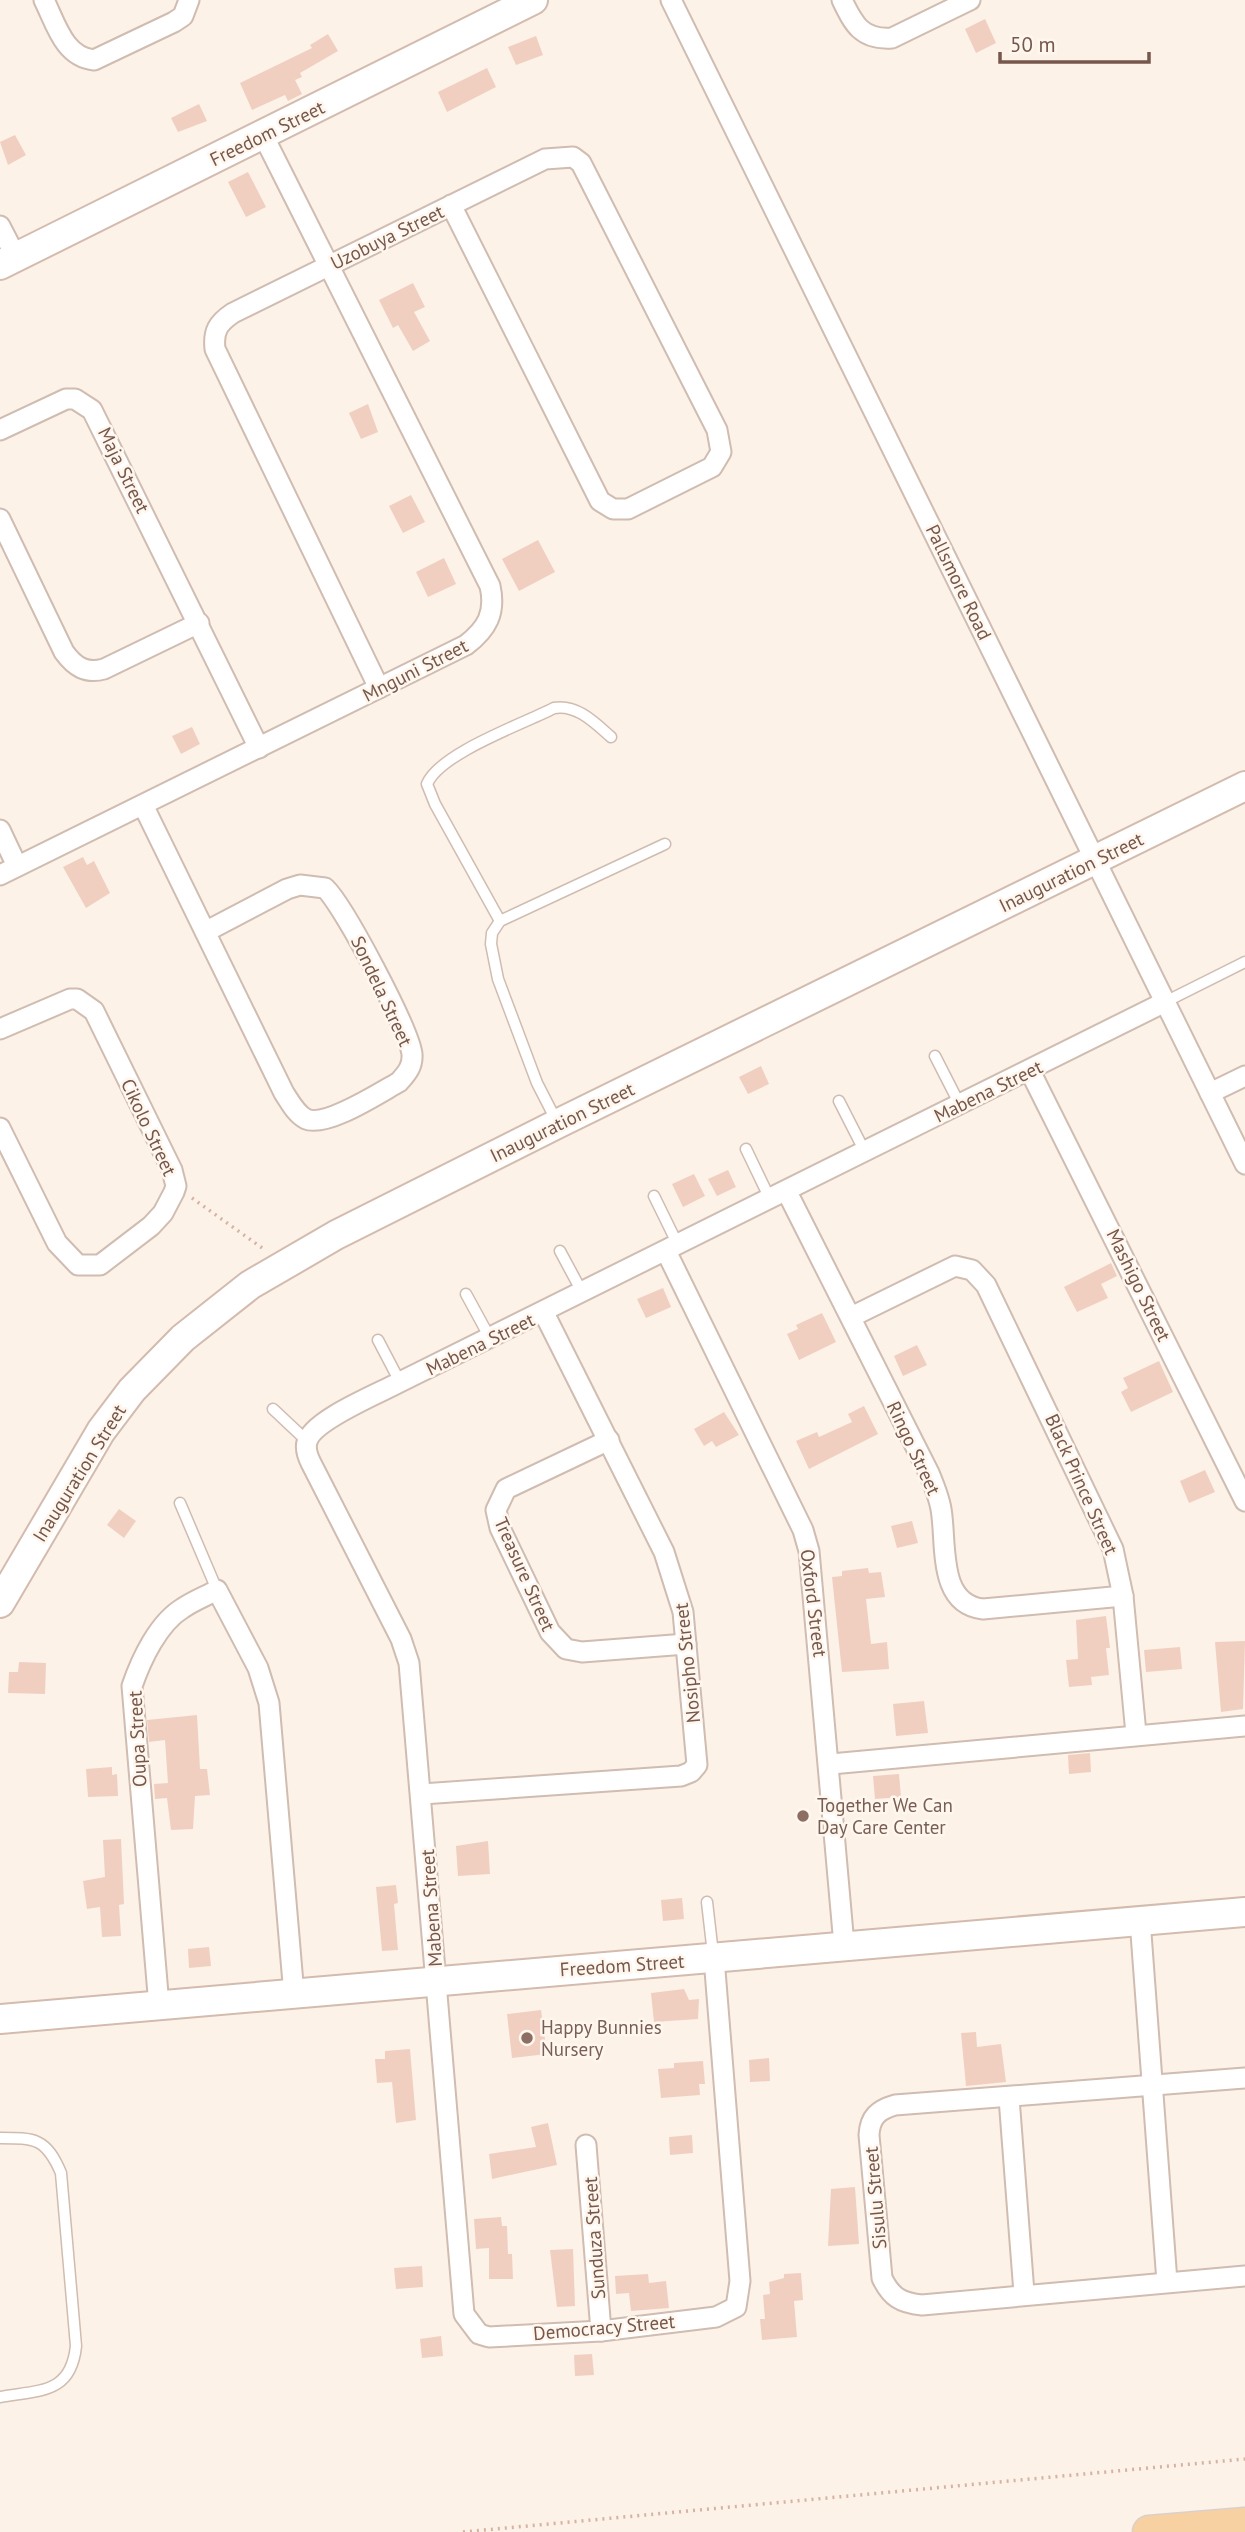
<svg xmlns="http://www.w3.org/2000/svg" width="1245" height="2532" font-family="'PT Sans',sans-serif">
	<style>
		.building { fill: #f1cfc0 }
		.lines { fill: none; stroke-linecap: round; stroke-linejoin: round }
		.lane-casing { stroke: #d0bcb0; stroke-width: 13 }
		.street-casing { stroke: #d0bcb0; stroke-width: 23 }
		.secondary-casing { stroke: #d3bbae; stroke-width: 32 }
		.primary-casing { stroke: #d9d0cd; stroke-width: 35 }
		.path { stroke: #d6b2a3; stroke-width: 3.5; stroke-dasharray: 2 5; stroke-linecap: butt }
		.lane { stroke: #fff; stroke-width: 10 }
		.street { stroke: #fff; stroke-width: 19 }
		.secondary { stroke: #fff; stroke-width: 28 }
		.primary { stroke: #f8d1a2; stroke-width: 32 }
		.education-dot { fill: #8d6e63; stroke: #fff7ee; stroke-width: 2.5 }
		.labels { text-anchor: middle; stroke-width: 5; stroke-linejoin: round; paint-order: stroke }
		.street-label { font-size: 19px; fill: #76574c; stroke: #fff7ee }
		.education-label { font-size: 19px; fill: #785e54; stroke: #fff7ee; text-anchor: start }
	</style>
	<rect width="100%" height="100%" fill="#fcf2e8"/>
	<!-- building -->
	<g class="building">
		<polygon points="985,19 996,43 976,53 965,29"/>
		<polygon points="328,34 338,51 300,73 302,77 295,80 302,94 288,101 285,95 252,110 240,83 312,48 310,45"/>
		<polygon points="536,36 543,55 516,65 508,47"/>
		<polygon points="487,68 496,87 447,112 438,92"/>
		<polygon points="199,104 207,121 178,132 171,118"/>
		<polygon points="15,135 26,155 8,165 0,142"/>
		<polygon points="248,172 266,207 246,217 228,182"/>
		<polygon points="413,283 425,307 414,312 430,341 413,351 398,325 393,328 379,300"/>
		<polygon points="368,404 378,432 361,439 349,413"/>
		<polygon points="411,495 425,522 403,533 389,506"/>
		<polygon points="538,540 555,572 519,591 502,559"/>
		<polygon points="444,558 456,584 428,597 416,572"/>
		<polygon points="192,727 200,744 181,754 172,736"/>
		<polygon points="83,857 87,865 94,861 110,893 86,908 63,867"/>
		<polygon points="761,1066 769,1084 748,1094 739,1077"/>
		<polygon points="728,1170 736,1187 717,1196 708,1179"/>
		<polygon points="694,1174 705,1196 683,1207 672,1184"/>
		<polygon points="1111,1263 1117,1276 1101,1284 1108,1298 1077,1312 1064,1287"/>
		<polygon points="663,1288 671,1307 646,1318 637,1299"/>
		<polygon points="822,1313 836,1342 799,1360 787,1334 798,1329 796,1325"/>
		<polygon points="917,1345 927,1365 903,1376 894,1356"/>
		<polygon points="1159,1361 1173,1392 1131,1412 1121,1392 1128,1388 1123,1378"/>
		<polygon points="864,1406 878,1434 809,1469 796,1441 817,1432 819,1437 852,1422 848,1414"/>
		<polygon points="724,1412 739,1435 716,1447 712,1441 704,1446 694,1429"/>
		<polygon points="1205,1470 1215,1492 1189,1503 1180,1481"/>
		<polygon points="119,1509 136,1521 124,1538 107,1525"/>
		<polygon points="912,1521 918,1543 897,1548 891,1526"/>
		<polygon points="868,1568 869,1573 881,1572 885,1597 866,1599 871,1644 887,1642 889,1669 842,1672 832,1577 842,1576 842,1571"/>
		<polygon points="1106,1616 1110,1648 1106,1648 1109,1675 1091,1677 1092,1685 1069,1687 1066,1660 1078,1659 1076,1620"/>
		<polygon points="1245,1641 1243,1709 1221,1712 1215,1642"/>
		<polygon points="1180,1647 1182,1669 1146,1672 1144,1650"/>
		<polygon points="19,1662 46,1663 45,1694 8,1693 9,1672 18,1672"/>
		<polygon points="924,1701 928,1733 896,1736 893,1704"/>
		<polygon points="197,1715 200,1769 207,1769 210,1795 195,1796 193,1829 171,1830 167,1798 155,1799 154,1784 168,1783 165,1740 149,1742 147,1720"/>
		<polygon points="1090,1753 1091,1772 1069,1774 1068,1755"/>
		<polygon points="112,1767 112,1775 117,1774 118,1796 88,1797 86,1769"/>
		<polygon points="899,1774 901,1797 875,1799 873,1776"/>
		<polygon points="121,1839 124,1904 119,1905 121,1936 102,1937 100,1907 87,1909 83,1881 105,1877 103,1840"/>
		<polygon points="488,1841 490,1874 458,1876 456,1846"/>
		<polygon points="396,1885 398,1903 394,1904 398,1950 382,1951 376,1887"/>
		<polygon points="682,1898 684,1919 663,1921 661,1900"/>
		<polygon points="209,1947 211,1966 189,1968 188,1949"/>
		<polygon points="684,1989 689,2000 699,1999 698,2019 654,2022 651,1993"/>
		<polygon points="541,2010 547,2054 512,2058 507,2014"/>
		<polygon points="976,2032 977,2047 1001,2044 1006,2082 966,2086 961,2033"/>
		<polygon points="410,2049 416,2120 396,2123 392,2082 377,2083 375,2059 385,2059 385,2051"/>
		<polygon points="769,2058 770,2081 750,2082 749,2060"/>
		<polygon points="703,2061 705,2084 699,2084 700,2095 661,2098 658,2069 674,2068 674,2063"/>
		<polygon points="548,2123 557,2165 492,2179 489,2154 536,2147 531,2127"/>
		<polygon points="692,2135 693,2153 670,2155 669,2137"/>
		<polygon points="855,2187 859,2244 828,2246 831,2189"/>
		<polygon points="501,2217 502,2226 507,2226 508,2254 512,2254 513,2279 489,2279 489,2248 476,2249 474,2219"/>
		<polygon points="573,2249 575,2306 557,2307 550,2250"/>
		<polygon points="422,2266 423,2287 396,2289 394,2268"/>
		<polygon points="801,2273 803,2300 794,2301 797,2337 762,2340 760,2319 765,2319 763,2295 770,2294 769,2282 784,2278 784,2274"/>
		<polygon points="648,2274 649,2283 666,2281 669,2308 631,2311 629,2293 616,2294 615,2276"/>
		<polygon points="441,2336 443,2356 422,2358 420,2339"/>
		<polygon points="592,2354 594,2375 575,2376 574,2355"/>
	</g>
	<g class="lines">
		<defs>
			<g id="lane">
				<path d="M 500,921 L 435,804 L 427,784 C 440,753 523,724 554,708 C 577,704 595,723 611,737"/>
				<polyline points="1165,1002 1245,962"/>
				<polyline points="935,1056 960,1105"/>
				<polyline points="839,1101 865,1152"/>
				<polyline points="557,1122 537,1083 498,979 491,944 492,933 500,921 665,844"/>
				<polyline points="746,1149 770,1199"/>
				<polyline points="654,1196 678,1245"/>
				<polyline points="560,1251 582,1292"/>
				<polyline points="466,1294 490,1338"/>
				<polyline points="378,1340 400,1382"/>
				<polyline points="273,1409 307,1441"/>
				<polyline points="180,1503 217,1590"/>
				<polyline points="707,1902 713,1954"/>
				<path d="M 0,2138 C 35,2138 46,2138 61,2173 L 76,2346 C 71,2394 40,2390 0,2397"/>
			</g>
			<g id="street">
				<path d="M 44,0 C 56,24 64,57 94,60 L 174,22 L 183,16 L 189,0"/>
				<polyline points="671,0 1245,1164"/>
				<path d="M 842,0 C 854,25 862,40 892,38 L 970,0"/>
				<polyline points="0,226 16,257"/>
				<polyline points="0,430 66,399 75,399 92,410 259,748"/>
				<path d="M 0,519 L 64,652 C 75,667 86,674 104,669 L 199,623"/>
				<path d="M 379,688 L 215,349 C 213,331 218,323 233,313 L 545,159 L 573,157 L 581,163 L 717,430 L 721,452 L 712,467 L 628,509 L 613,509 L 600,501 L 451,205"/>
				<path d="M 143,805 L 284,1093 C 290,1102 296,1114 306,1119 C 326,1128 379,1093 399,1082 C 406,1074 413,1067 412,1054 C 409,1029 344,906 325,888 L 300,885 L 287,889 L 205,932"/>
				<polyline points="0,830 17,866"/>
				<path d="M 0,875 L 466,645 C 487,629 496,613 490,586 L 263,135"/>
				<polyline points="0,1029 70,999 77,999 94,1011 172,1170 176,1186 174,1192 163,1213 151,1226 100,1265 78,1265 57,1243 0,1128"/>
				<polyline points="1030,1071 1245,1501"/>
				<polyline points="1210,1093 1245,1076"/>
				<path d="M 787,1192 L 929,1473 C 934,1485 939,1497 941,1509 C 947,1543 937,1604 983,1609 L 1123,1596"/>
				<polyline points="666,1251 803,1530 809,1551 844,1945"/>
				<polyline points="851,1317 955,1266 972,1270 986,1285 1113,1549 1123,1596 1136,1734"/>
				<polyline points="609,1440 506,1489 496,1510 500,1528 550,1632 566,1649 582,1652 686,1644"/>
				<polyline points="831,1764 1245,1726"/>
				<polyline points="422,1794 681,1776 691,1772 697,1765 683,1612 664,1552 544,1313"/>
				<polyline points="1140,1920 1167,2282"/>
				<path d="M 714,1958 L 740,2281 L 736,2307 L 716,2317 L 601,2331 L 489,2337 L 479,2334 L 464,2314 L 409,1663 L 401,1639 L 311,1463 C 308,1457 305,1449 307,1442 C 312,1420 380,1393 400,1382 L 1165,1002"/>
				<path d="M 159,2006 L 132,1686 C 141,1660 158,1623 183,1608 C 193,1601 206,1596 217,1590 L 258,1668 L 269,1703 L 294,1995"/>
				<path d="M 1245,2078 L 895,2105 C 878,2110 870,2117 869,2135 L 882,2278 C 891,2297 901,2303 922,2305 L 1245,2276"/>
				<polyline points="1009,2098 1024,2293"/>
				<polyline points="586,2145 601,2331"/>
			</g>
			<g id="secondary">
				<polyline points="0,265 533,0"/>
				<polyline points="0,1603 101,1431 132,1390 183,1338 250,1285 336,1235 557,1124 1245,786"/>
				<polyline points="0,2019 1245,1912"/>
			</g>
			<polyline id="primary" points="1149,2532 1245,2524"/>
		</defs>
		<!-- lane casing -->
		<use href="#lane" class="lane-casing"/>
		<!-- street casing -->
		<use href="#street" class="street-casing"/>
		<!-- secondary casing -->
		<use href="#secondary" class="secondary-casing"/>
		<!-- primary casing -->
		<use href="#primary" class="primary-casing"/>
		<!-- path -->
		<g class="path">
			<polyline points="192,1198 265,1250"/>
			<polyline points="463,2532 1245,2459"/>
		</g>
		<!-- lane -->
		<use href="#lane" class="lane"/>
		<!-- street -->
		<use href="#street" class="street"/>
		<!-- secondary -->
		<use href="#secondary" class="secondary"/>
		<!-- primary -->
		<use href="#primary" class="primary"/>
	</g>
	<!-- markers -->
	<g class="education-dot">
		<circle cx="803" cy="1816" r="7"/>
		<circle cx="527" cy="2038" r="7"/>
	</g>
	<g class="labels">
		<!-- street labels -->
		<g class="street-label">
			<text transform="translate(267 133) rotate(-26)" y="7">Freedom Street</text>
			<text transform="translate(387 237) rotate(-26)" y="7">Uzobuya Street</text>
			<text transform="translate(124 470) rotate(64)" y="7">Maja Street</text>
			<text transform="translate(959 582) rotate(64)" y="7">Pallsmore Road</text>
			<text transform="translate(415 670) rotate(-27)" y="7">Mnguni Street</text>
			<text transform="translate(1071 872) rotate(-26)" y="7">Inauguration Street</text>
			<text transform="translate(382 991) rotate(65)" y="7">Sondela Street</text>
			<text transform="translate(988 1091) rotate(-26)" y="7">Mabena Street</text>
			<text transform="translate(562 1122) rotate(-26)" y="7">Inauguration Street</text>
			<text transform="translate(149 1127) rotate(65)" y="7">Cikolo Street</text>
			<text transform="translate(1139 1285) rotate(64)" y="7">Mashigo Street</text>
			<text transform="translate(480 1344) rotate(-26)" y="7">Mabena Street</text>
			<text transform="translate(914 1448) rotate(65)" y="7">Ringo Street</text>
			<text transform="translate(79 1473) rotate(-58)" y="7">Inauguration Street</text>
			<text transform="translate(1082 1484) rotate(66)" y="7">Black Prince Street</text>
			<text transform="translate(525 1574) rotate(66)" y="7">Treasure Street</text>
			<text transform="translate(814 1603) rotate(83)" y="7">Oxford Street</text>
			<text transform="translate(687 1663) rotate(-96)" y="7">Nosipho Street</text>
			<text transform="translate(137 1739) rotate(-93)" y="7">Oupa Street</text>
			<text transform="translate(431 1908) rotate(-94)" y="7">Mabena Street</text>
			<text transform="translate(622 1965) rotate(-4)" y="7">Freedom Street</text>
			<text transform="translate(875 2198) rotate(-95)" y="7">Sisulu Street</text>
			<text transform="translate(594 2238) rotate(-94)" y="7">Sunduza Street</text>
			<text transform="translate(604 2327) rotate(-5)" y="7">Democracy Street</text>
		</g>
		<!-- education labels -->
		<g class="education-label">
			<text x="817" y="1812">Together We Can<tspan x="817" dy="22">Day Care Center</tspan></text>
			<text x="541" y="2034">Happy Bunnies<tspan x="541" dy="22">Nursery</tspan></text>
		</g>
	</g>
	<!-- scale -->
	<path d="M1000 52v10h149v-10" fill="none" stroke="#76574c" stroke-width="3.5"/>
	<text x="1010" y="52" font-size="21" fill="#76574c" stroke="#fff7ee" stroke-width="5" paint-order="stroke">50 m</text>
</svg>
